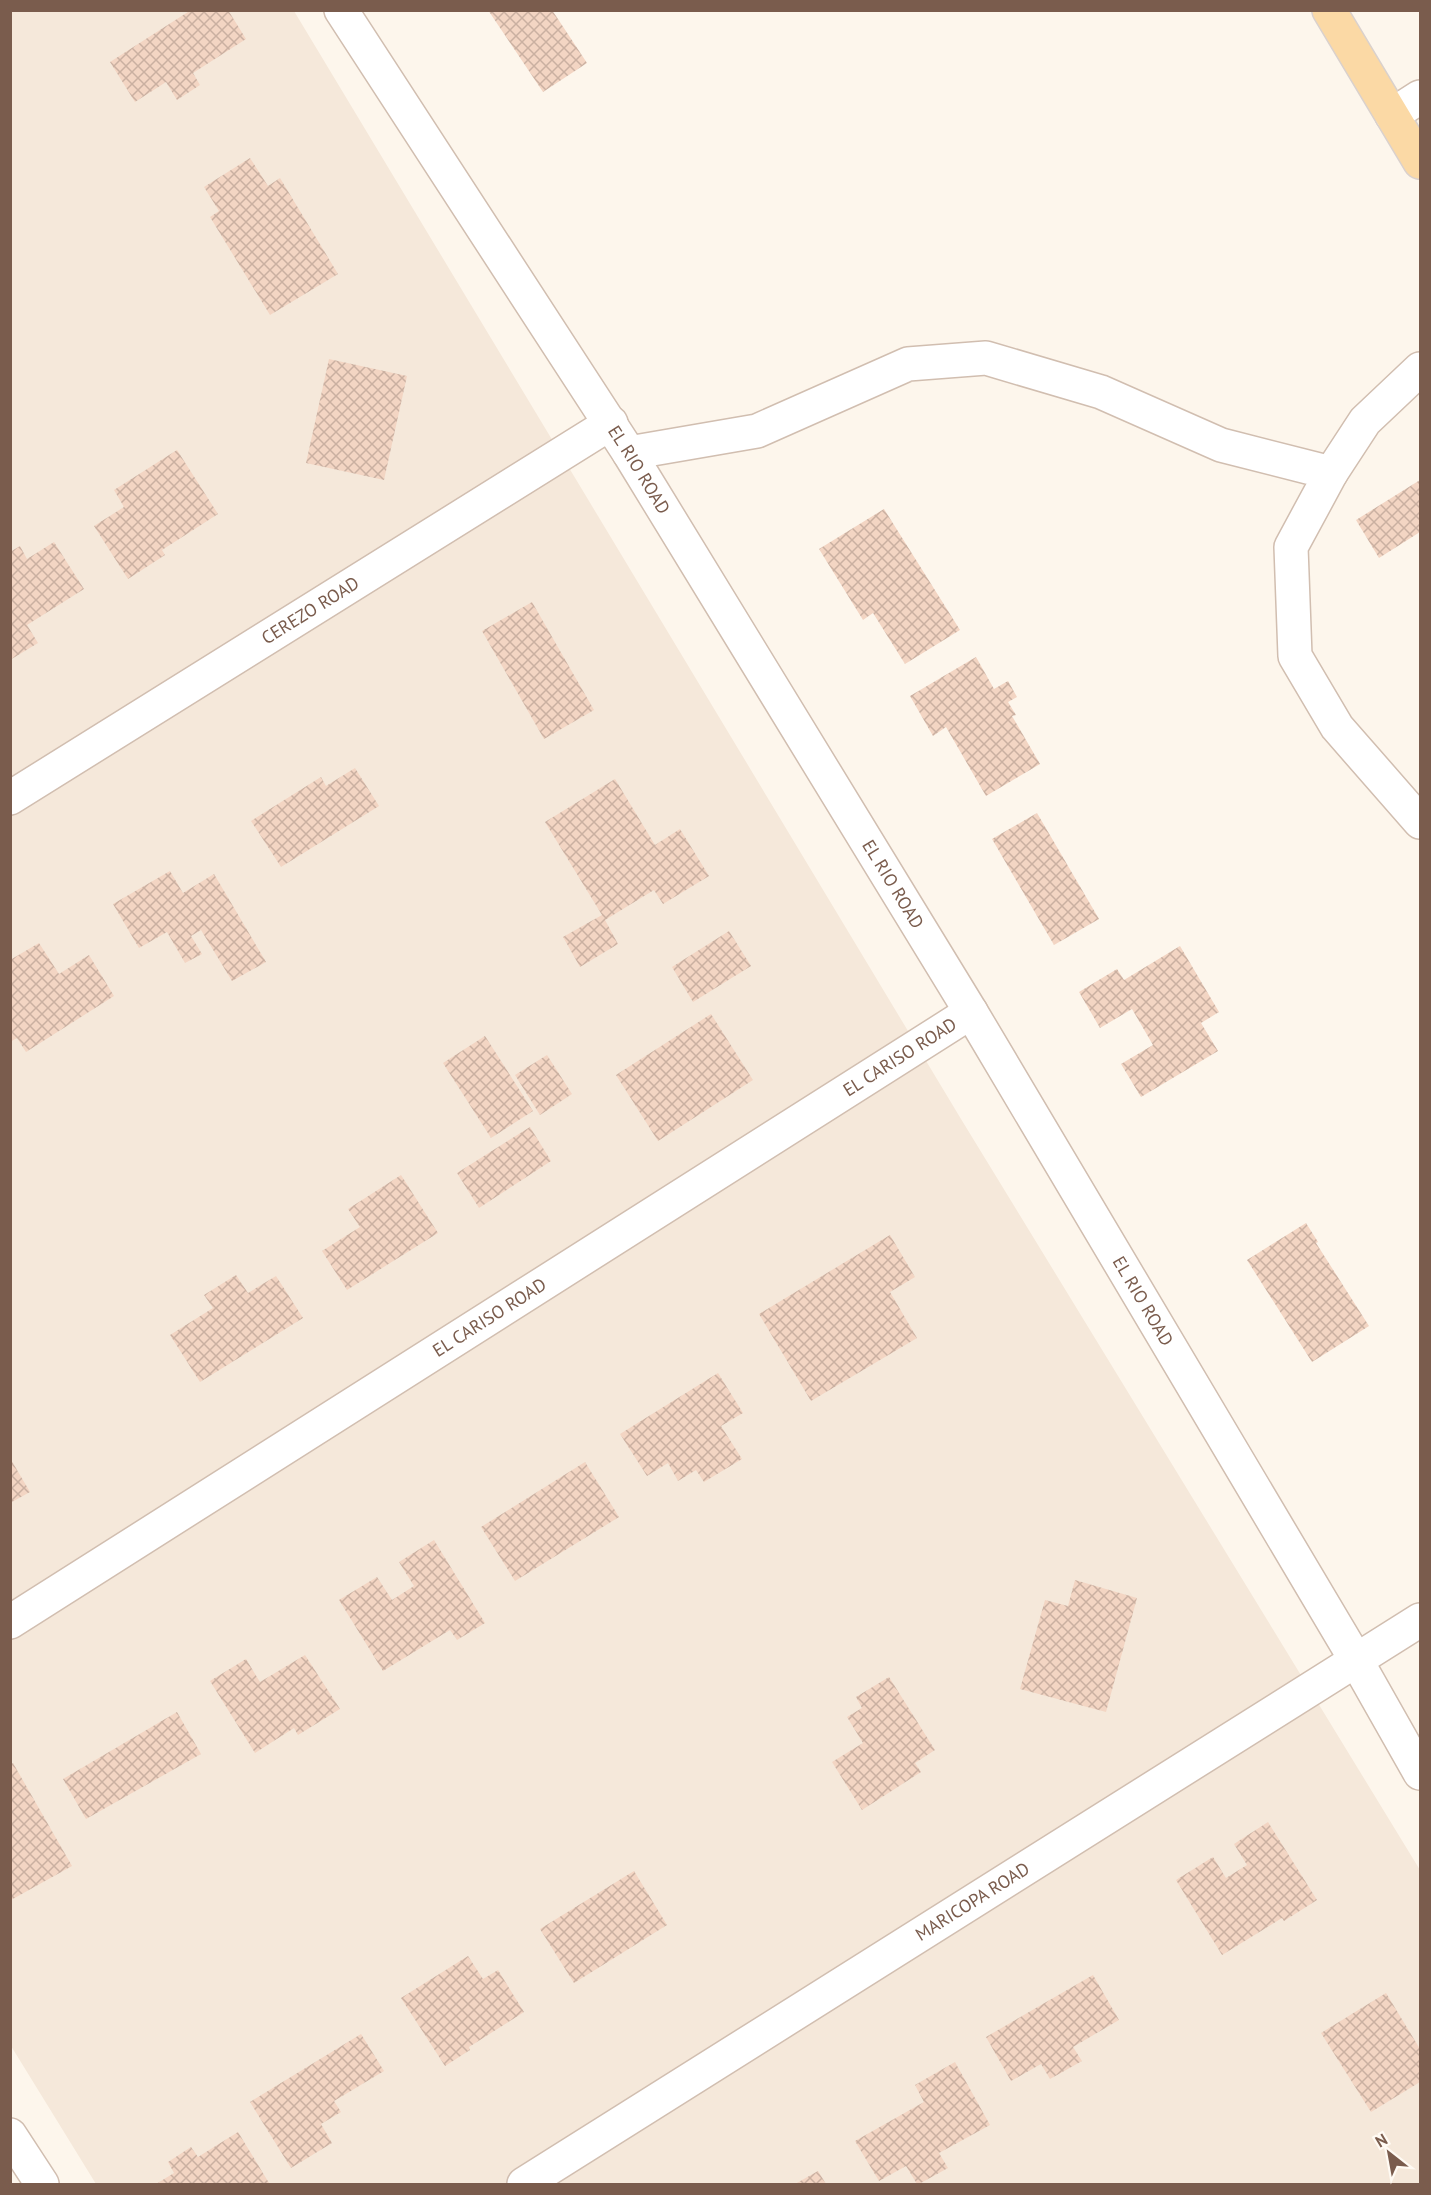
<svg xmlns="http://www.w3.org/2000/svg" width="1431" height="2195" font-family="'PT Sans',sans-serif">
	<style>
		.residential { fill: #f5e8da }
		.building { fill: url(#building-cross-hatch) }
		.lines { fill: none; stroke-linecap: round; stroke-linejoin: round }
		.minor-casing { stroke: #d1beb0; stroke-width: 36 }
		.major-casing { stroke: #dad1cd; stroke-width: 36 }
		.minor { stroke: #fff; stroke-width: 33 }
		.major { stroke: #fbd9a5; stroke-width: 33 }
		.labels { text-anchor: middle; stroke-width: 5; stroke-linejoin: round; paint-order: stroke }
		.street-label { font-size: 18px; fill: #7a5c4d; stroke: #fffaf3 }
	</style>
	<defs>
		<pattern id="building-cross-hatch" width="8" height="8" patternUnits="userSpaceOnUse" patternTransform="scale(1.5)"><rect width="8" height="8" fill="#f3d5c3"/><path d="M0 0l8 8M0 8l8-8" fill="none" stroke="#cab0a1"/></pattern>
	</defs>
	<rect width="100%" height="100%" fill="#fdf6ec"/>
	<!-- residential -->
	<polygon class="residential" points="11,11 294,11 961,1119 1420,1870 1420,2184 96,2184 11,2046"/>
	<!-- building -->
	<g class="building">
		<polygon points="191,10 228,10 246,39 193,73 200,85 177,100 166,82 135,102 110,62"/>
		<polygon points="488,10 552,10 587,63 543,92"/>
		<polygon points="250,158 268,186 280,178 338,274 270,315 210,217 219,211 204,187"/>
		<polygon points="329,359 407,376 384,480 306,463"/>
		<polygon points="177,450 218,514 162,550 165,555 128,579 94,526 124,507 114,490"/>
		<polygon points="1420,480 1420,532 1379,558 1356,520"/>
		<polygon points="884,509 960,630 905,664 873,613 863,620 819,549"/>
		<polygon points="54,542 84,589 27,625 38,643 10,660 10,552 20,546 27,559"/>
		<polygon points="532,602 594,710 544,739 482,631"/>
		<polygon points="976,657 994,689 1008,681 1017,697 1008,702 1016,715 1012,716 1040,764 986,796 946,727 933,736 910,696"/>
		<polygon points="355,768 379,806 281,867 251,821 321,777 326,786"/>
		<polygon points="615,779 655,845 680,829 709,876 663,904 654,890 605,920 618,944 580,967 563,937 602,915 545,822"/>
		<polygon points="1037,813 1099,919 1054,945 992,839"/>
		<polygon points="170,871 183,893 214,874 266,962 232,981 201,930 191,936 202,954 185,963 167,932 139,948 113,904"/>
		<polygon points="729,931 751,966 693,1002 672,967"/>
		<polygon points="39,943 59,974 89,955 114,996 26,1052 17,1038 10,1042 10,960"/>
		<polygon points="1180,946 1219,1012 1201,1023 1218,1051 1141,1097 1121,1064 1153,1045 1132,1009 1100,1028 1079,992 1117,969 1124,980"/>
		<polygon points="711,1014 753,1080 658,1141 616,1075"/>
		<polygon points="485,1036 533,1111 491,1138 443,1063"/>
		<polygon points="547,1055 572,1094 540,1115 515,1075"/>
		<polygon points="530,1127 551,1161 479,1208 457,1173"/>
		<polygon points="401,1175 438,1233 347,1290 322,1251 360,1227 348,1209"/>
		<polygon points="1306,1223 1318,1242 1316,1243 1369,1326 1312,1362 1247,1260"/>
		<polygon points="890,1235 915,1277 890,1292 917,1338 811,1401 759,1314"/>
		<polygon points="236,1275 248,1293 276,1276 303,1318 200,1382 170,1335 213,1308 204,1295"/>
		<polygon points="718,1373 743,1413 721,1426 742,1459 704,1482 696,1470 678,1481 668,1463 647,1476 620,1434"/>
		<polygon points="10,1458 30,1492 10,1503"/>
		<polygon points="585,1462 619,1517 515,1581 481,1527"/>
		<polygon points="434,1540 485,1623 457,1640 450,1630 383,1671 339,1600 377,1577 392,1600 414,1586 399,1562"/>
		<polygon points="1075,1580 1137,1598 1106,1712 1020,1689 1045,1600 1068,1606"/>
		<polygon points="305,1655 340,1709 298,1735 294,1728 255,1753 210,1681 246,1659 260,1682"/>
		<polygon points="889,1677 935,1750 915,1763 921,1772 862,1810 832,1762 863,1743 847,1717 862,1708 856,1697"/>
		<polygon points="177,1712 201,1754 86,1819 63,1779"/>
		<polygon points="13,1763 72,1866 11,1900 10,1765"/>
		<polygon points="1268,1822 1317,1900 1284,1921 1282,1918 1222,1955 1176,1880 1213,1857 1226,1878 1247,1865 1234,1844"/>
		<polygon points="634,1871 667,1925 574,1983 540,1929"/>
		<polygon points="468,1956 483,1979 498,1970 524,2012 469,2047 470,2050 445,2066 401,1998"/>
		<polygon points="1093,1975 1119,2020 1073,2047 1082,2061 1050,2079 1041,2064 1011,2081 986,2037"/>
		<polygon points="1386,1993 1420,2049 1420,2082 1371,2112 1321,2033"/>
		<polygon points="361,2034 384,2071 334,2101 341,2112 321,2124 332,2143 291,2168 250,2102"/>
		<polygon points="955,2062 990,2125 939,2153 948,2168 919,2184 917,2184 906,2166 879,2181 855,2141 924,2102 915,2085"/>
		<polygon points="238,2132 269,2183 156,2184 174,2173 168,2162 191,2147 198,2157"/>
		<polygon points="818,2171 826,2184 795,2184"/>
	</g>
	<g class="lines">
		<defs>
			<g id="minor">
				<path id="s1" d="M 341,10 L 629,453 L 971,1012 L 1356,1660 L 1420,1773"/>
				<polyline points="1392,115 1420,97"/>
				<polyline points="629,453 757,431 908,364 986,358 1101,392 1221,445 1331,473 1291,547 1295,656 1337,727 1420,822"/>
				<polyline points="1331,473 1365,421 1420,369"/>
				<path id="s2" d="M 10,798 L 611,423"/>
				<path id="s3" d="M 10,1622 L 971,1012"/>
				<polyline points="10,2135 42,2184"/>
				<path id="s4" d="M 524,2184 L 1420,1620"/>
			</g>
			<polyline id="major" points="1329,10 1420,162"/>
		</defs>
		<!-- minor casing -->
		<use href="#minor" class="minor-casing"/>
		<!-- major casing -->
		<use href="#major" class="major-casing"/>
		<!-- minor -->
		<use href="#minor" class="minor"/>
		<!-- major -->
		<use href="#major" class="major"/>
	</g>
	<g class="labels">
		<!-- street labels -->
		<g class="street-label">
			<text dy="6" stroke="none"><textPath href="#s1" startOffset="548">EL RIO ROAD</textPath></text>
			<text dy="6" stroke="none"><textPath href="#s2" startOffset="354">CEREZO ROAD</textPath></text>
			<text dy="6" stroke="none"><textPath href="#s1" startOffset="1034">EL RIO ROAD</textPath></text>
			<text dy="6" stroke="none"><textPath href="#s3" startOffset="1054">EL CARISO ROAD</textPath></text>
			<text dy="6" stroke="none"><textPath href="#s1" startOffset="1520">EL RIO ROAD</textPath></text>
			<text dy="6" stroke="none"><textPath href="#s3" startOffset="568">EL CARISO ROAD</textPath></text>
			<text dy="6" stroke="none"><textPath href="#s4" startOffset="530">MARICOPA ROAD</textPath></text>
		</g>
	</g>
	<!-- border -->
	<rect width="1431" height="2195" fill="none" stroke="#7a5c4d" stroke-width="24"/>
	<!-- north arrow -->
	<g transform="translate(1389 2153) rotate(329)" stroke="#fffaf3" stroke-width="4.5" paint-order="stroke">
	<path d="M0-4.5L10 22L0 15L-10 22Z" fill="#7a5c4d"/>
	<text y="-9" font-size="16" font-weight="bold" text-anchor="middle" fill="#7a5c4d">N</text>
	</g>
</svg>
